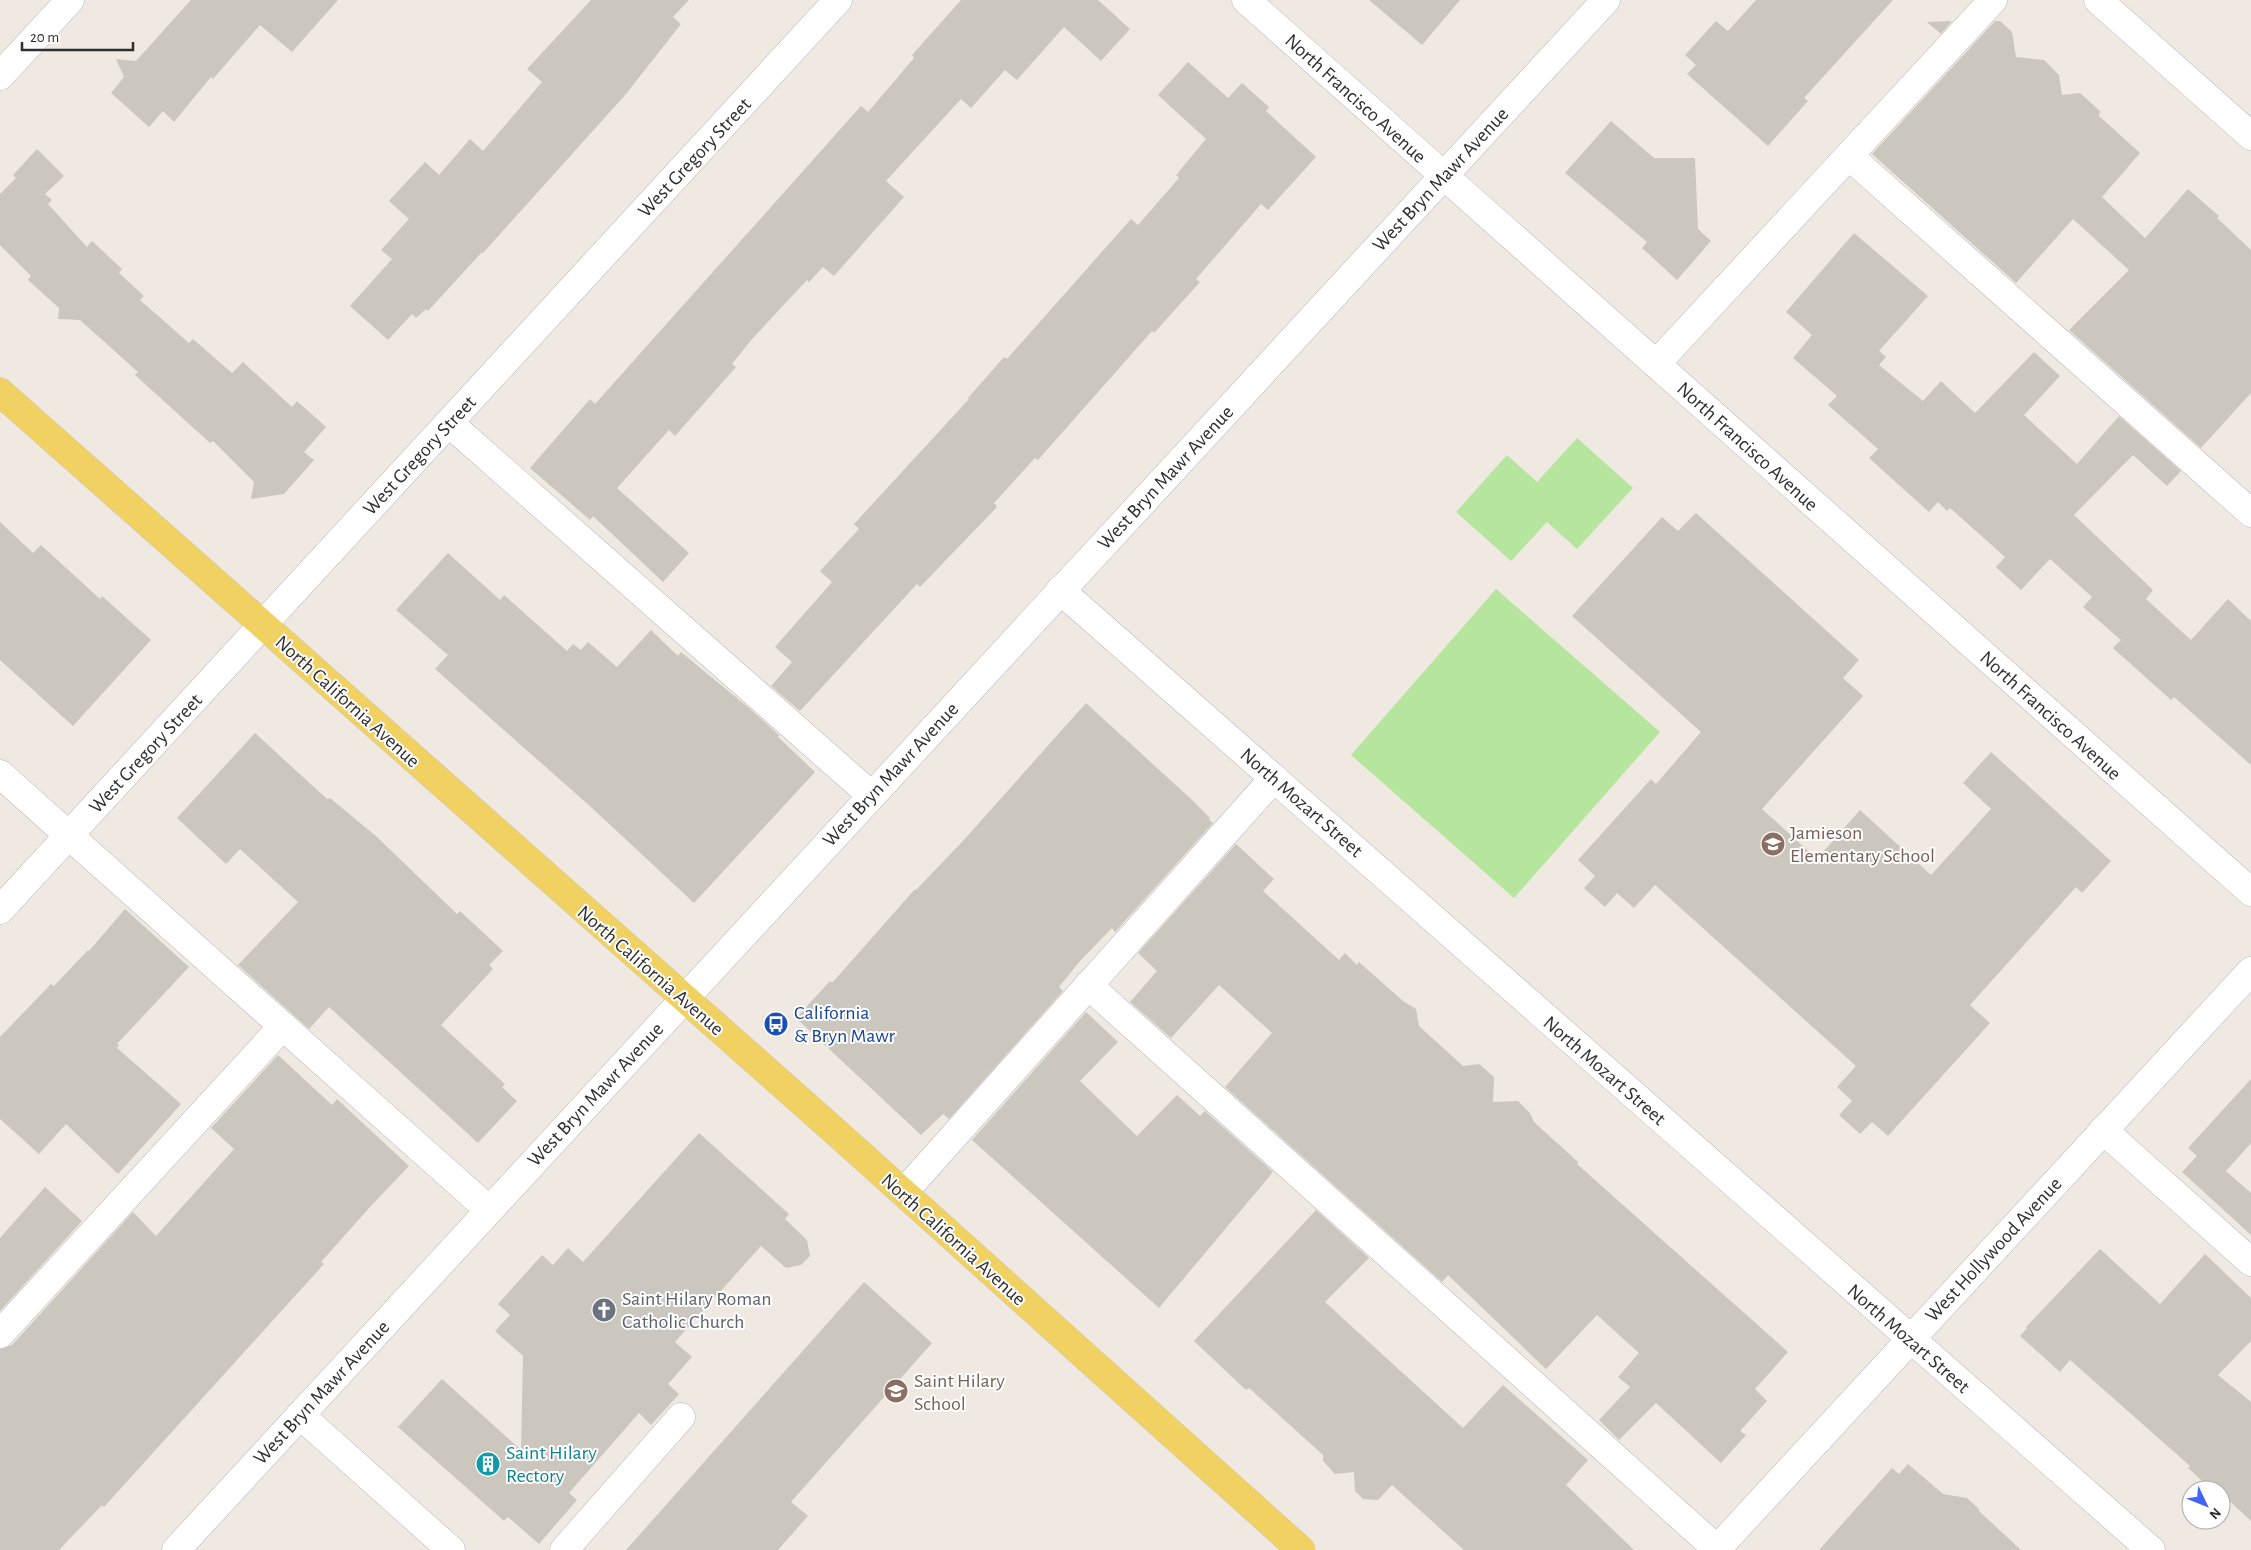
<svg xmlns="http://www.w3.org/2000/svg" width="2251" height="1550" font-family="'Alegreya Sans',sans-serif">
	<style>
		.green { fill: #b6e59e }
		.building { fill: #cbc7bf }
		.lines { fill: none; stroke-linecap: round; stroke-linejoin: round }
		.minor-casing { stroke: #b4b7c1; stroke-width: 29 }
		.major-casing { stroke: #c9c9c9; stroke-width: 29 }
		.minor { stroke: #fff; stroke-width: 28 }
		.major { stroke: #f2d163; stroke-width: 28 }
		.labels { text-anchor: middle; stroke-width: 4; stroke-linejoin: round; paint-order: stroke }
		.street-label { font-size: 20px; fill: #2e2e2e; stroke: #fff }
		.education-label { font-size: 20px; fill: #785e54; stroke: #fff; text-anchor: start }
		.transit-label { font-size: 20px; fill: #164399; stroke: #fff; text-anchor: start }
		.worship-label { font-size: 20px; fill: #5b616d; stroke: #fff; text-anchor: start }
		.culture-label { font-size: 20px; fill: #0d838f; stroke: #fff; text-anchor: start }
	</style>
	<rect width="100%" height="100%" fill="#efe9e1"/>
	<!-- green -->
	<g class="green">
		<polygon points="1577,438 1633,488 1577,549 1547,522 1511,561 1456,512 1507,455 1537,482"/>
		<polygon points="1496,589 1660,732 1514,898 1351,755"/>
	</g>
	<!-- building -->
	<g class="building">
		<polygon points="191,0 338,0 292,52 260,25 213,79 211,77 174,122 163,111 149,127 111,93 124,77 116,59 136,61"/>
		<polygon points="591,0 689,0 673,17 681,24 626,94 483,253 482,252 428,311 426,309 416,318 412,314 388,340 350,306 392,259 381,250 409,219 389,201 425,162 439,175 470,139 483,151 542,82 527,69"/>
		<polygon points="961,0 1098,0 1130,29 1101,61 1064,27 1017,80 1005,70 971,108 961,99 886,181 904,197 834,276 823,267 809,282 807,280 752,339 732,364 736,367 675,436 669,430 617,488 689,553 663,582 593,516 590,520 530,468 590,399 595,404 861,106 868,112 914,58 912,55"/>
		<polygon points="1369,0 1460,0 1422,45"/>
		<polygon points="1756,0 1893,0 1804,98 1808,101 1768,146 1687,74 1696,65 1685,55 1716,21 1728,31"/>
		<polygon points="1952,21 1941,34 1927,22"/>
		<polygon points="1995,21 2000,21 2012,32 2016,57 2044,60 2059,75 2062,95 2080,93 2100,111 2099,116 2140,153 2102,197 2145,238 2188,189 2219,216 2217,218 2251,250 2251,393 2201,448 2069,330 2129,270 2073,219 2016,283 1872,154"/>
		<polygon points="1188,62 1228,98 1242,83 1269,107 1266,111 1316,157 1268,210 1261,204 1196,279 1200,282 1154,333 1152,331 1038,460 1035,458 994,503 997,507 920,587 917,584 800,711 771,686 792,662 775,647 832,582 820,571 859,529 854,524 969,399 968,398 1004,357 1007,359 1131,219 1138,225 1179,178 1176,175 1206,139 1158,95"/>
		<polygon points="1611,121 1654,158 1695,158 1698,229 1711,241 1677,280 1642,248 1647,242 1565,173"/>
		<polygon points="37,149 64,176 45,194 52,200 48,204 87,247 92,241 122,269 119,273 144,296 140,300 189,343 193,339 232,373 243,362 292,407 297,401 326,427 304,452 314,460 284,494 251,499 254,482 213,441 210,443 135,375 138,372 80,320 58,319 59,308 28,280 31,276 0,245 0,194 16,178 13,175"/>
		<polygon points="1854,233 1928,296 1879,351 1886,357 1879,365 1923,401 1941,381 1975,413 2034,352 2060,376 2024,415 2077,464 2119,416 2181,471 2167,486 2133,455 2074,515 2153,590 2146,599 2191,640 2228,599 2251,621 2251,765 2174,697 2171,700 2113,648 2121,640 2083,607 2092,597 2050,559 2021,590 1996,567 2005,557 1950,508 1947,511 1938,502 1929,512 1869,458 1878,449 1828,405 1837,396 1793,358 1812,335 1786,312"/>
		<polygon points="1696,513 1859,660 1843,678 1863,696 1762,809 1817,859 1860,810 1931,875 1991,809 1963,783 1991,752 2111,861 2082,893 2076,887 1970,1005 1990,1023 1888,1136 1872,1122 1860,1134 1839,1115 1852,1101 1837,1087 1856,1066 1655,885 1634,908 1617,893 1605,907 1584,888 1595,876 1578,860 1651,779 1656,784 1701,732 1572,616 1662,517 1678,531"/>
		<polygon points="0,522 33,553 41,545 100,599 102,596 151,640 73,726 0,660"/>
		<polygon points="448,553 500,600 504,595 567,651 573,644 581,650 588,642 617,667 651,630 678,656 681,652 750,709 779,735 778,737 815,772 694,903 592,808 435,669 448,655 396,610"/>
		<polygon points="1086,703 1191,799 1210,818 1209,820 1213,823 1115,932 1112,928 1080,961 1059,987 1063,991 949,1119 943,1114 921,1135 796,1018 830,981 832,983 915,889 916,890 962,842"/>
		<polygon points="255,733 327,799 330,798 377,837 457,914 460,911 503,951 489,965 493,969 441,1025 505,1084 502,1087 517,1101 478,1143 329,1007 309,1029 238,965 298,902 240,849 226,864 177,818"/>
		<polygon points="1236,844 1274,879 1263,891 1339,960 1345,953 1357,965 1359,962 1403,1001 1416,1009 1419,1026 1463,1066 1479,1064 1494,1077 1493,1102 1518,1101 1530,1113 1534,1122 1578,1162 1577,1164 1788,1352 1755,1389 1767,1401 1740,1431 1746,1435 1721,1463 1656,1403 1619,1440 1599,1420 1630,1387 1618,1377 1639,1353 1597,1315 1546,1369 1448,1275 1442,1282 1225,1087 1272,1033 1219,985 1171,1038 1130,1002 1157,971 1138,953"/>
		<polygon points="125,909 189,967 117,1044 119,1045 117,1048 181,1104 118,1174 66,1124 39,1154 0,1119 0,1037 51,984 54,986 88,950 89,951"/>
		<polygon points="1086,1012 1118,1042 1080,1081 1137,1136 1177,1095 1200,1116 1205,1111 1273,1172 1159,1308 972,1140"/>
		<polygon points="278,1055 332,1105 337,1099 409,1166 370,1207 321,1262 324,1264 104,1507 102,1505 59,1550 0,1550 0,1349 12,1345 133,1212 156,1236 234,1149 211,1128"/>
		<polygon points="2251,1079 2251,1143 2226,1171 2251,1193 2251,1235 2182,1172 2197,1156 2188,1148"/>
		<polygon points="699,1133 789,1214 785,1219 807,1240 810,1256 801,1265 786,1268 761,1246 675,1342 692,1357 668,1384 679,1394 651,1425 639,1413 569,1493 577,1500 539,1544 508,1517 504,1521 398,1427 442,1379 521,1450 523,1356 495,1331 510,1315 498,1304 542,1255 553,1265 568,1248 583,1262"/>
		<polygon points="45,1187 82,1221 0,1311 0,1238"/>
		<polygon points="1316,1210 1369,1258 1325,1302 1463,1428 1503,1385 1588,1460 1566,1485 1634,1550 1464,1550 1392,1485 1378,1500 1363,1499 1355,1491 1354,1472 1335,1474 1323,1461 1323,1455 1249,1388 1246,1390 1194,1341"/>
		<polygon points="2100,1249 2160,1304 2205,1254 2251,1298 2251,1341 2218,1375 2251,1402 2251,1521 2223,1495 2221,1496 2221,1490 2212,1490 2188,1468 2190,1466 2070,1360 2060,1372 2020,1336 2027,1328 2026,1327"/>
		<polygon points="864,1282 932,1343 791,1502 808,1516 778,1550 626,1550"/>
		<polygon points="1908,1464 1943,1494 1967,1498 1979,1509 1979,1511 2021,1550 1819,1550 1892,1468 1899,1474"/>
	</g>
	<g class="lines">
		<defs>
			<g id="minor">
				<polyline points="1246,0 2251,892"/>
				<polyline points="2098,0 2251,136"/>
				<polyline points="0,76 70,0"/>
				<polyline points="1849,156 2251,513"/>
				<polyline points="1656,364 1993,0"/>
				<polyline points="449,423 871,795"/>
				<polyline points="1060,590 2151,1550"/>
				<polyline points="0,774 489,1210"/>
				<polyline points="0,910 838,0"/>
				<polyline points="1088,985 1718,1550"/>
				<polyline points="2103,1130 2251,1262"/>
				<polyline points="903,1193 1274,778"/>
				<polyline points="0,1334 283,1026"/>
				<polyline points="300,1415 451,1550"/>
				<polyline points="176,1550 1606,0"/>
				<polyline points="564,1550 681,1417"/>
				<polyline points="1716,1550 2251,971"/>
			</g>
			<polyline id="major" points="0,392 838,1134 1301,1550"/>
		</defs>
		<!-- minor casing -->
		<use href="#minor" class="minor-casing"/>
		<!-- major casing -->
		<use href="#major" class="major-casing"/>
		<!-- minor -->
		<use href="#minor" class="minor"/>
		<!-- major -->
		<use href="#major" class="major"/>
	</g>
	<!-- icons -->
	<defs>
		<symbol id="school-disc" viewBox="-11 -11 22 22"><circle r="9.5" fill="#8d6e63" stroke="#fff"/><path d="M0-5L7-2L0 1L-7-2ZM-4 1L0 2.5L4 1V4Q0 6-4 4Z" fill="#fff"/></symbol>
		<symbol id="bus-disc" viewBox="-11 -11 22 22"><circle r="9.5" fill="#1a4fb4" stroke="#fff"/><path d="M-5-6H5V4H4V6H2V4H-2V6H-4V4H-5ZM-3.5-4V0h7V-4ZM-3.5 1.2v1.5H-2V1.2ZM2 1.2v1.5H3.5V1.2Z" fill="#fff"/></symbol>
		<symbol id="church-disc" viewBox="-11 -11 22 22"><circle r="9.5" fill="#6b7280" stroke="#fff"/><path d="M-1.2-6h2.4v3.5h3.3v2.4h-3.3V6h-2.4V-.1h-3.3v-2.4h3.3Z" fill="#fff"/></symbol>
		<symbol id="building-disc" viewBox="-11 -11 22 22"><circle r="9.5" fill="#0f9aa8" stroke="#fff"/><path d="M-4-6H4V6H1V3H-1V6H-4ZM-2.5-4.3h1.7v1.8h-1.7ZM.8-4.3h1.7v1.8H.8ZM-2.5-1h1.7V.8h-1.7ZM.8-1h1.7V.8H.8Z" fill="#fff"/></symbol>
	</defs>
	<g fill-rule="evenodd">
		<use href="#school-disc" x="1759" y="830" width="28" height="28"/>
		<use href="#bus-disc" x="762" y="1010" width="28" height="28"/>
		<use href="#church-disc" x="590" y="1296" width="28" height="28"/>
		<use href="#school-disc" x="882" y="1377" width="28" height="28"/>
		<use href="#building-disc" x="474" y="1450" width="28" height="28"/>
	</g>
	<g class="labels">
		<!-- street labels -->
		<g class="street-label">
			<text transform="translate(1356 98) rotate(42)" y="7">North Francisco Avenue</text>
			<text transform="translate(694 157) rotate(-47)" y="7">West Gregory Street</text>
			<text transform="translate(1440 179) rotate(-47)" y="7">West Bryn Mawr Avenue</text>
			<text transform="translate(1748 446) rotate(42)" y="7">North Francisco Avenue</text>
			<text transform="translate(419 455) rotate(-47)" y="7">West Gregory Street</text>
			<text transform="translate(1165 477) rotate(-47)" y="7">West Bryn Mawr Avenue</text>
			<text transform="translate(348 701) rotate(42)" y="7">North California Avenue</text>
			<text transform="translate(2051 715) rotate(42)" y="7">North Francisco Avenue</text>
			<text transform="translate(145 753) rotate(-47)" y="7">West Gregory Street</text>
			<text transform="translate(890 774) rotate(-47)" y="7">West Bryn Mawr Avenue</text>
			<text transform="translate(1302 802) rotate(41)" y="7">North Mozart Street</text>
			<text transform="translate(651 970) rotate(41)" y="7">North California Avenue</text>
			<text transform="translate(1605 1070) rotate(41)" y="7">North Mozart Street</text>
			<text transform="translate(595 1094) rotate(-47)" y="7">West Bryn Mawr Avenue</text>
			<text transform="translate(954 1239) rotate(42)" y="7">North California Avenue</text>
			<text transform="translate(1993 1249) rotate(-47)" y="7">West Hollywood Avenue</text>
			<text transform="translate(1909 1338) rotate(41)" y="7">North Mozart Street</text>
			<text transform="translate(321 1392) rotate(-47)" y="7">West Bryn Mawr Avenue</text>
		</g>
		<!-- education labels -->
		<g class="education-label">
			<text x="1790" y="839">Jamieson<tspan x="1790" dy="23">Elementary School</tspan></text>
			<text x="914" y="1387">Saint Hilary<tspan x="914" dy="23">School</tspan></text>
		</g>
		<!-- transit labels -->
		<g class="transit-label">
			<text x="794" y="1019">California<tspan x="794" dy="23">&amp; Bryn Mawr</tspan></text>
		</g>
		<!-- worship labels -->
		<g class="worship-label">
			<text x="622" y="1305">Saint Hilary Roman<tspan x="622" dy="23">Catholic Church</tspan></text>
		</g>
		<!-- culture labels -->
		<g class="culture-label">
			<text x="506" y="1459">Saint Hilary<tspan x="506" dy="23">Rectory</tspan></text>
		</g>
	</g>
	<!-- north arrow -->
	<g transform="translate(2206 1505) rotate(133)"><circle r="24" fill="#ffffff" stroke="#ababab"/>
	<path d="M0-4L9 19L0 12L-9 19Z" fill="#4264fb"/>
	<text y="-8" font-size="14" font-weight="bold" text-anchor="middle" fill="#2e2e2e">N</text>
	</g>
	<!-- scale -->
	<path d="M22 42v8h111v-8" fill="none" stroke="#2e2e2e" stroke-width="2.5"/>
	<text x="30" y="42" font-size="15" fill="#2e2e2e" stroke="#ffffff" stroke-width="4" paint-order="stroke">20 m</text>
</svg>
